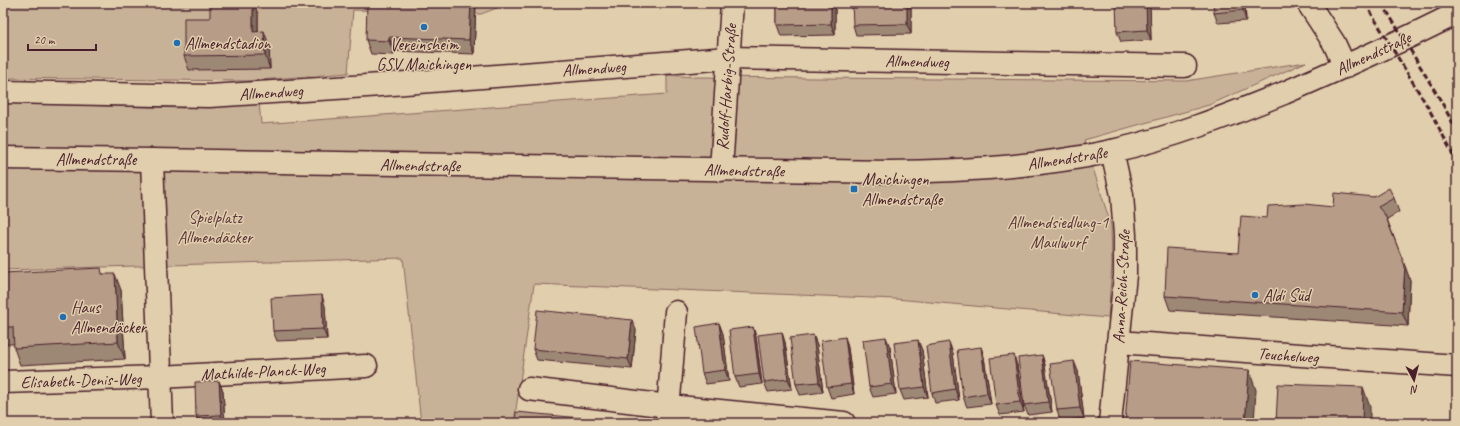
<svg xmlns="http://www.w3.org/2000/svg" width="1460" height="426" font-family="Caveat,sans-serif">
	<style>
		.green { fill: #c8b297; stroke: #896861 }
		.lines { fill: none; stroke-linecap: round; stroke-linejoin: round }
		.minor-casing { stroke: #4a1f2b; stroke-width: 25 }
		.major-casing { stroke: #4a1f2b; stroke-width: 25 }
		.minor { stroke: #e0ceac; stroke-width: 22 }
		.major { stroke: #e0ceac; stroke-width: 22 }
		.rail { stroke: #4a1f2b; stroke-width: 3; stroke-dasharray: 6 3; stroke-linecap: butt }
		.wall { fill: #9d8775; stroke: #4a1f2b }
		.shaded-wall { fill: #806e5f; stroke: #4a1f2b }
		.building { fill: #b79d88; stroke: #4a1f2b }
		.poi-dot { fill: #1f6fb2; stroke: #e0ceac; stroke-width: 1.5 }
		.labels { text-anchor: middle; stroke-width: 3; stroke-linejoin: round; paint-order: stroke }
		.poi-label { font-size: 17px; fill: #4a1f2b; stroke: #e0ceac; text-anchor: start }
		.street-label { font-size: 17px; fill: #4a1f2b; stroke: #e0ceac }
		.park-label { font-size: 17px; fill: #5d353b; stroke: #e0ceac }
	</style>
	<rect width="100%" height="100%" fill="#e0ceac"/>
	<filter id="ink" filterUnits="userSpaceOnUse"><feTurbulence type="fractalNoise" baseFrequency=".025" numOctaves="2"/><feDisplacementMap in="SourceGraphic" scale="8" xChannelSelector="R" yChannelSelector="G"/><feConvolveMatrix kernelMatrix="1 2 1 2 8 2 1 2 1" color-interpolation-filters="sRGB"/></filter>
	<g filter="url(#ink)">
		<!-- green -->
		<g class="green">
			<polygon points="3,3 510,3 481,14 353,10 348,73 247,81 3,78"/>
			<polygon points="1306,62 1209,105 1084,140 1111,225 1112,264 1108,318 896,299 534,284 514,423 421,423 403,258 3,270 3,103 184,108 259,102 261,124 667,94 667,75 694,77 1186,81"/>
		</g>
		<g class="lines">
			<defs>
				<g id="minor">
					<polyline points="1308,3 1334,43 1345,67"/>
					<polyline points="3,92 209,96 367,86 728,58 1185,66"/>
					<polyline points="152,160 162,423"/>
					<polyline points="721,170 732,3"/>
					<polyline points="1118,342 1457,366"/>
					<polyline points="3,382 160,377 366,366"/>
					<polyline points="529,389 669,406 844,423"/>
					<polyline points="667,423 676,312"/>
					<polyline points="1110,423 1125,275 1125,235 1122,195 1112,151"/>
				</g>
				<path id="major" d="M 3,158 L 152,160 L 889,172 C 964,171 1038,167 1112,151 C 1171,138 1227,116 1284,93 C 1342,68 1400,42 1457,13"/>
			</defs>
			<!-- minor casing -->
			<use href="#minor" class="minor-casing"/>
			<!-- major casing -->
			<use href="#major" class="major-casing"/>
			<!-- minor -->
			<use href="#minor" class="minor"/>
			<!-- major -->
			<use href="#major" class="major"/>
			<!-- rail -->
			<g class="rail">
				<polyline points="1365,3 1429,109 1457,162"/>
				<polyline points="1382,3 1441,101 1457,131"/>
			</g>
		</g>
		<!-- wall -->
		<g class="wall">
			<polygon points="476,3 474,54 394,51 394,55 371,54 366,40"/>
			<polygon points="777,3 835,3 835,35 781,36 777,25"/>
			<polygon points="1150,3 1151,40 1121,42 1117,32"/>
			<polygon points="1245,3 1246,21 1218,23 1214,13"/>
			<polygon points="911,9 911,34 856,35 853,25"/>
			<polygon points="258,14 258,31 269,45 270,69 189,70 184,56 210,18"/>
			<polygon points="1374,197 1394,198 1399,212 1387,219 1410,280 1408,326 1170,310 1165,296 1238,253 1267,218 1333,207"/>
			<polygon points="3,273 104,274 121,290 125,359 20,365 14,348 14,344 3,344"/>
			<polygon points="325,306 327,339 277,341 273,331"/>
			<polygon points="719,323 723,334 729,381 706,384 702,373"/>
			<polygon points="753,327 756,337 762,384 739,387 735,377"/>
			<polygon points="636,330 632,369 537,360 533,349"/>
			<polygon points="813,335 817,345 823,392 800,395 796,384"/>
			<polygon points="845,337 848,348 854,394 831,398 827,387"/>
			<polygon points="785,342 792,389 768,392 764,382"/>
			<polygon points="890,347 896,394 873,397 869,387"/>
			<polygon points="981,347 984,357 991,404 967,407 963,397"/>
			<polygon points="922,350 928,397 904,400 900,390"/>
			<polygon points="953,353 959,400 935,403 932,393"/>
			<polygon points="1042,355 1045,365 1052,412 1028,415 1024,405"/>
			<polygon points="1017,365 1024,412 1000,415 996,405"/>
			<polygon points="1078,371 1084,418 1060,421 1057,410"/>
			<polygon points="219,381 223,392 225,423 199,423 196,416"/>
		</g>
		<!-- shaded-wall -->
		<g class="shaded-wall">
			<polygon points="253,3 254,3 258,14 258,46 253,32"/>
			<polygon points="471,3 476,3 474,54 469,40"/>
			<polygon points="831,3 835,3 835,35 831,24"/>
			<polygon points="907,3 909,3 911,9 911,34 907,24"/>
			<polygon points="1146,3 1150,3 1151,40 1147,30"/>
			<polygon points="1242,3 1245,3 1246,21 1243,10"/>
			<polygon points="264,31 269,45 270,69 265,55"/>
			<polygon points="389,37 394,51 394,55 389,41"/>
			<polygon points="1405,266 1410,280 1408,326 1402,312"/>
			<polygon points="115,274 121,290 125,359 118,342"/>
			<polygon points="322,295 325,306 327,339 323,329"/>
			<polygon points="632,320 636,330 632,369 628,359"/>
			<polygon points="719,323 723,334 729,381 725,370"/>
			<polygon points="753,327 756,337 762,384 759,374"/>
			<polygon points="782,332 785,342 792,389 788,379"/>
			<polygon points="813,335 817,345 823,392 819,382"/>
			<polygon points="845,337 848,348 854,394 851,384"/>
			<polygon points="886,337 890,347 896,394 892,384"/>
			<polygon points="918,340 922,350 928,397 924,387"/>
			<polygon points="949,342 953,353 959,400 955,389"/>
			<polygon points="981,347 984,357 991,404 987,393"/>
			<polygon points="1014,355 1017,365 1024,412 1020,402"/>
			<polygon points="1042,355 1045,365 1052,412 1048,402"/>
			<polygon points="1074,361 1078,371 1084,418 1080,408"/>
			<polygon points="1249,370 1256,390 1254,423 1245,423"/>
			<polygon points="219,381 223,392 225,423 224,423 221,415"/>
			<polygon points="1363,387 1370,407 1370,423 1362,423"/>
		</g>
		<!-- building -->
		<g class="building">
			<polygon points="210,3 253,3 253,32 264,31 265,55 184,56 184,18 210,18"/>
			<polygon points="367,3 471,3 469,40 389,37 389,41 366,40"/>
			<polygon points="777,3 831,3 831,24 777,25"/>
			<polygon points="852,3 907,3 907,24 853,25"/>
			<polygon points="1116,3 1146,3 1147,30 1117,32"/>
			<polygon points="1213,3 1242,3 1243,10 1214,13"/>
			<polygon points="1389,188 1394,198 1378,207 1385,215 1405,266 1402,312 1165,296 1167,248 1238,253 1241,216 1267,218 1268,206 1304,204 1333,207 1334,193 1374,197"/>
			<polygon points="101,268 102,274 115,274 118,342 14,348 13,327 3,327 3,273"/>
			<polygon points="322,295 323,329 273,331 271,298"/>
			<polygon points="537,310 632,320 628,359 533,349"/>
			<polygon points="719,323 725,370 702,373 696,327"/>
			<polygon points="753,327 759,374 735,377 729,330"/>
			<polygon points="782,332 788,379 764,382 758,335"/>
			<polygon points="813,335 819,382 796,384 790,338"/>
			<polygon points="845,337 851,384 827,387 821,341"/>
			<polygon points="886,337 892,384 869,387 863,340"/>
			<polygon points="918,340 924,387 900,390 894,343"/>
			<polygon points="949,342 955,389 932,393 926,346"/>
			<polygon points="981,347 987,393 963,397 957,350"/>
			<polygon points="1014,355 1020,402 996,405 990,358"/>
			<polygon points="1042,355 1048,402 1024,405 1018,358"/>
			<polygon points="1074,361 1080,408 1057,410 1050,364"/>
			<polygon points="1130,361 1249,370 1245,423 1125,423"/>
			<polygon points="219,381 221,415 196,416 195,382"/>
			<polygon points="1278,384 1363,387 1362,423 1276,423"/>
			<polygon points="516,412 624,422 624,423 515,423"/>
		</g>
	</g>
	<!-- markers -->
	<g class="poi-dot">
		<circle cx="424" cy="27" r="4"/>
		<circle cx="177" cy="43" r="4"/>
		<rect x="850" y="185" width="8" height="8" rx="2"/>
		<circle cx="1255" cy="295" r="4"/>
		<circle cx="63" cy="317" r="4"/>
	</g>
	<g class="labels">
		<!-- poi labels -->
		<g class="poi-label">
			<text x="185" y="49">Allmendstadion</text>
			<text x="424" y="50" text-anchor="middle">Vereinsheim<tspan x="424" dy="20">GSV Maichingen</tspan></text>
			<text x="862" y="185">Maichingen<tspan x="862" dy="20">Allmendstraße</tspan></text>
			<text x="1263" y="301">Aldi Süd</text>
			<text x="71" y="313">Haus<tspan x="71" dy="20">Allmendäcker</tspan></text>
		</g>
		<!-- street labels -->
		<g class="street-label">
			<text transform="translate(1373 53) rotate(-25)" y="6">Allmendstraße</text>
			<text transform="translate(917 61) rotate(1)" y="6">Allmendweg</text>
			<text transform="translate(594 68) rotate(-4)" y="6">Allmendweg</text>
			<text transform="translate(726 87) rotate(-86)" y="6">Rudolf-Harbig-Straße</text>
			<text transform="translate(271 92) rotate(-4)" y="6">Allmendweg</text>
			<text transform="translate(1067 158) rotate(-9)" y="6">Allmendstraße</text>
			<text x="96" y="165">Allmendstraße</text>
			<text transform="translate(420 165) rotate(1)" y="6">Allmendstraße</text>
			<text transform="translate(744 170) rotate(1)" y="6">Allmendstraße</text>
			<text transform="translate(1121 287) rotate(-87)" y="6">Anna-Reich-Straße</text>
			<text transform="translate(1288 355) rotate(4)" y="6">Teuchelweg</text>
			<text transform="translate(263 371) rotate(-3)" y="6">Mathilde-Planck-Weg</text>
			<text transform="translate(81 380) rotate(-2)" y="6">Elisabeth-Denis-Weg</text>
		</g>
		<!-- park labels -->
		<g class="park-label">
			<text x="215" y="223">Spielplatz<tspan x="215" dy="20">Allmendäcker</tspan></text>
			<text x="1058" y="228">Allmendsiedlung-1<tspan x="1058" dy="20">Maulwurf</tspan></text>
		</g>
	</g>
	<!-- margin -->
	<rect width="1460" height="426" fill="none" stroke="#e0ceac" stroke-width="16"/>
	<rect x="8" y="8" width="1444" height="410" fill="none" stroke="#4a1f2b" stroke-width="1.5" filter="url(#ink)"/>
	<!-- north arrow -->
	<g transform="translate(1414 380) rotate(173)" stroke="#e0ceac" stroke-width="3" paint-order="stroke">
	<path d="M0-3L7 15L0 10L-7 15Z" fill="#4a1f2b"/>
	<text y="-6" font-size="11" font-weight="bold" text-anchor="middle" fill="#4a1f2b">N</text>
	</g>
	<!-- scale -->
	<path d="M28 44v6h68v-6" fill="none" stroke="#4a1f2b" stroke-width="2"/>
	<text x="34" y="44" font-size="12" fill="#4a1f2b" stroke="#e0ceac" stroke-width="3" paint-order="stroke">20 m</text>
</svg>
